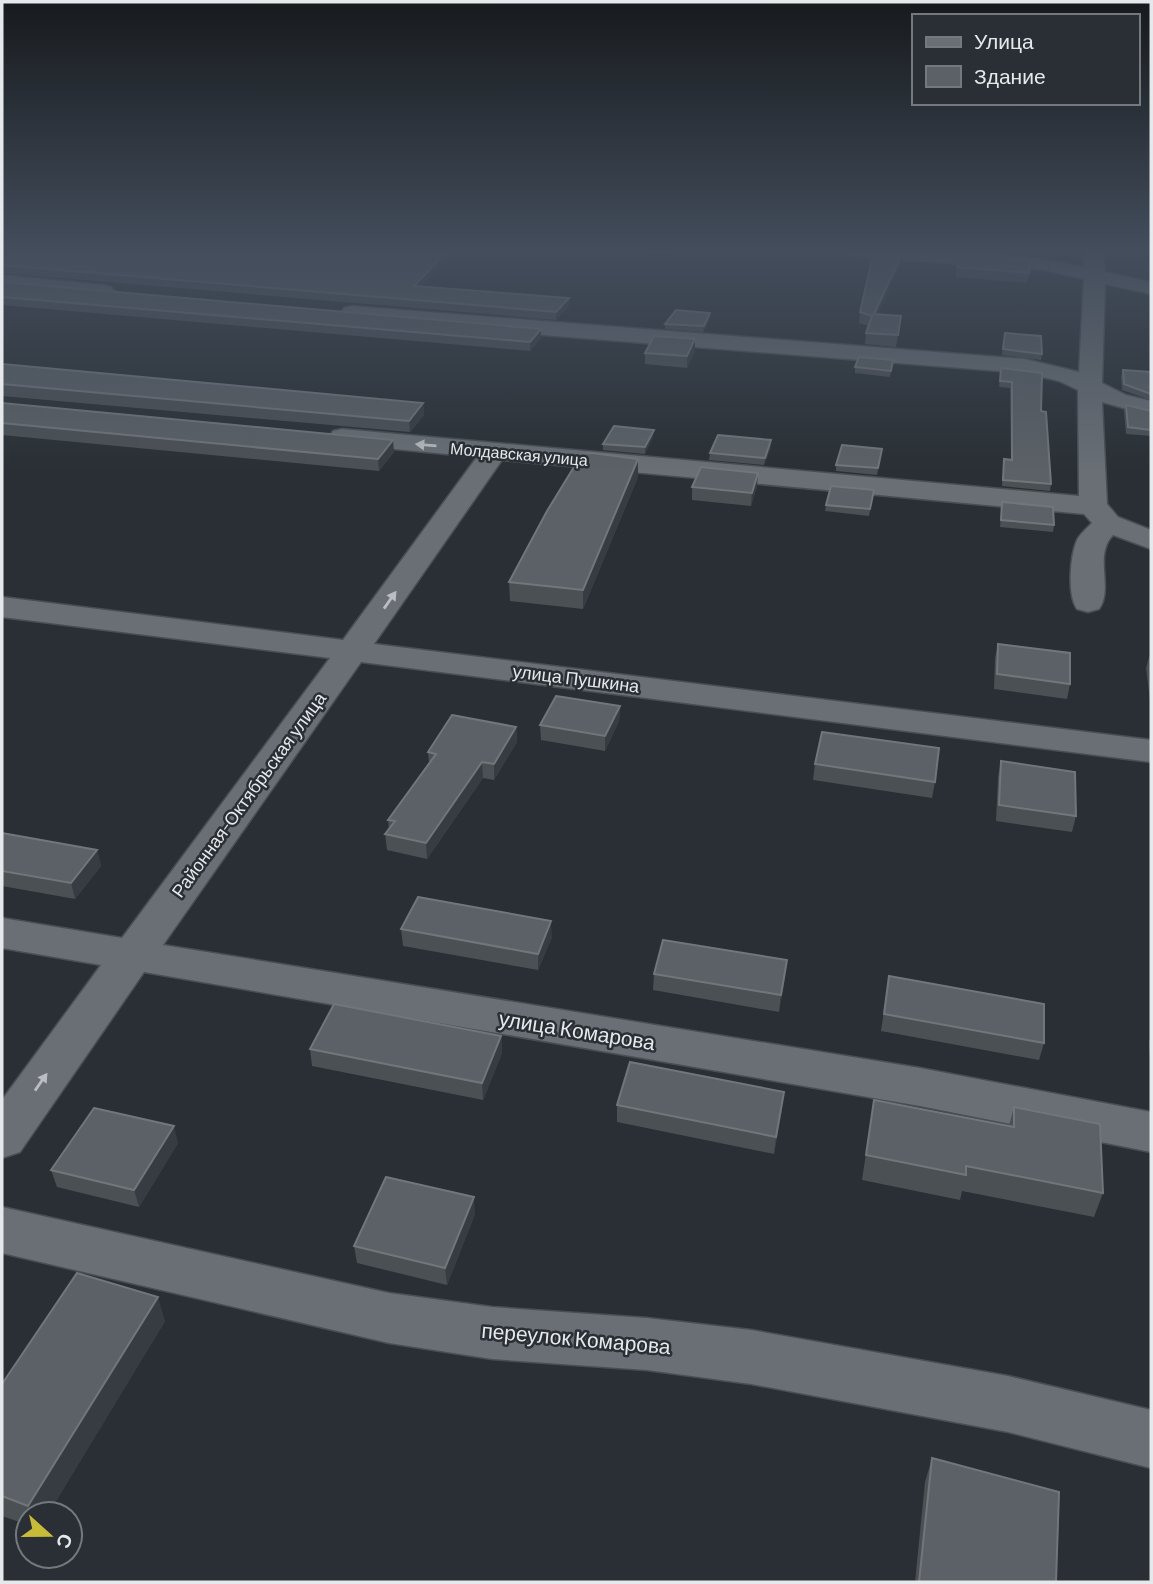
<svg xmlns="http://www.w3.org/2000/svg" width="1153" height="1584" font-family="Barlow,sans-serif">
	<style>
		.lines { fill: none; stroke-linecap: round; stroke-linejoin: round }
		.minor-casing { stroke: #494e52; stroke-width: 3 }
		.minor { fill: #696f75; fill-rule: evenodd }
		.wall { fill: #4b5055 }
		.shaded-wall { fill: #363c41 }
		.building { fill: #5b6166; stroke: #71767b; stroke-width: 2 }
		.oneway { fill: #babec2 }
		.labels { text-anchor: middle; stroke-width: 5; stroke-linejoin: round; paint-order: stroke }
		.far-street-label { font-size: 16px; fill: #e5e9ec; stroke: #292f34 }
		.street-label { font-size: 18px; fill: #e5e9ec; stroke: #292f34 }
		.near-street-label { font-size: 21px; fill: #e5e9ec; stroke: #292f34 }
	</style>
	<rect width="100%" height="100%" fill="#292f34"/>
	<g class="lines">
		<defs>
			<g id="minor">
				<path d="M 838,250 C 921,250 1004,249 1084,267 L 1083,250 L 1103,250 L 1105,272 L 1151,282 L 1151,294 L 1105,284 L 1102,383 L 1126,395 L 1151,401 L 1151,416 L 1102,402 L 1107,504 L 1118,517 L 1151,530 L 1151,549 L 1113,535 C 1093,556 1114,588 1099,609 L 1088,612 L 1077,609 C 1067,595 1070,556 1077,540 C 1080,534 1087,528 1092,523 L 1084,514 L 502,460 L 374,644 L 1151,740 L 1151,762 L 361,662 L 163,945 L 920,1068 L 1151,1112 L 1151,1152 L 920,1106 L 144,972 L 20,1152 L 2,1158 L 2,1100 L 101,965 L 2,948 L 2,918 L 122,938 L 330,658 L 2,617 L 2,597 L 343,640 L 477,457 L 333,443 L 329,437 L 333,431 L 342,429 L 1079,496 L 1078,390 L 1059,381 L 1025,373 L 352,320 L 344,318 L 341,313 L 344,308 L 352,306 L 1025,359 L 1079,372 L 1084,279 L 1044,270 L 848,256 Z"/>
				<polygon points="2,275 104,285 111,287 114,291 111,295 104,297 2,287"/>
				<polygon points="2,1207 389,1293 492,1307 647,1318 751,1330 1008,1376 1151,1410 1151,1468 1008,1432 751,1384 647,1370 492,1359 389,1343 2,1253"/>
			</g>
		</defs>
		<!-- minor casing -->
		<use href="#minor" class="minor-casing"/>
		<!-- minor -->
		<use href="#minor" class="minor"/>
	</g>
	<!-- wall -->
	<g class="wall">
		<polygon points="2,250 422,286 569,306 556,320 2,273"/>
		<polygon points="642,250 689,250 686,256 642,253"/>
		<polygon points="975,250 1030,250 1030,255"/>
		<polygon points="903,252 901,262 878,314 901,316 896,347 865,344 866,333 869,326 859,323 860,312"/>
		<polygon points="959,256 1029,273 1027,283 956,277"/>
		<polygon points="2,282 541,338 530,351 2,305"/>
		<polygon points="710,319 703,332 665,329 665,324"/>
		<polygon points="1005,333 1042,354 1041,360 1002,355"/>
		<polygon points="695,339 695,351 687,368 645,364 645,353"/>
		<polygon points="893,360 890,377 855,373 855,367"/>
		<polygon points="2,364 423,403 424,415 410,432 2,396"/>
		<polygon points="1001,368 1041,411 1051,484 1050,491 1002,486 1004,459 1011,460 1010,388 999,387"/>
		<polygon points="1123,370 1151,372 1151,400 1122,390 1121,376"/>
		<polygon points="2,403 394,452 379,471 2,435"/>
		<polygon points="1126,405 1151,411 1151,436 1126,434 1124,411"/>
		<polygon points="653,436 645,454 603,450 603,444"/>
		<polygon points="771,447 764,465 709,460 710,453"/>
		<polygon points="882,449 877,475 836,471 836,465"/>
		<polygon points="638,477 583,609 510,601 509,582"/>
		<polygon points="757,486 751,506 692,500 692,487"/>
		<polygon points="874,490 869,516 825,511 826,505"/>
		<polygon points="1002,502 1054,525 1053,532 1000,527"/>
		<polygon points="998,644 1070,684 1067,699 994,689 995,658"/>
		<polygon points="1150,654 1151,655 1151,708 1146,668"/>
		<polygon points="620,706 619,721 605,751 541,740 540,725"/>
		<polygon points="516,727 517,742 494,780 483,778 427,859 387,850 385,834 389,829 388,820 429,763 428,752"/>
		<polygon points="1001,761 1076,816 1072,832 996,821 998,777"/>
		<polygon points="815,764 935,782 932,798 813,780"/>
		<polygon points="1151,795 1151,822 1150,800"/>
		<polygon points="2,833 97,850 101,866 75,899 2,886"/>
		<polygon points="401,929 552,937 538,970 403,946"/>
		<polygon points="787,960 779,1012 653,990 654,974"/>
		<polygon points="889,976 1044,1043 1039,1060 881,1031"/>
		<polygon points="1151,1035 1151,1081 1149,1042"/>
		<polygon points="501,1036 502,1053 483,1100 312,1066 310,1049"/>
		<polygon points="874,1100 1009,1126 1014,1107 1103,1193 1094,1217 962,1191 960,1200 862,1180"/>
		<polygon points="617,1105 782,1109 774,1154 617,1122"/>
		<polygon points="178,1143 139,1207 57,1187 51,1170"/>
		<polygon points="475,1214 447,1285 357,1263 354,1246"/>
		<polygon points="165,1321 48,1514 28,1514 28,1525 2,1516 2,1384"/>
		<polygon points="932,1458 1056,1582 915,1582 925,1482"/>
	</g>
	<!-- shaded-wall -->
	<g class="shaded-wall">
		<polygon points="449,250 457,250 415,294 414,286"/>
		<polygon points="903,252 901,262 873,325 874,314"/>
		<polygon points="569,298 569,306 556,320 556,312"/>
		<polygon points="710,313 710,319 703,332 704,326"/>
		<polygon points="541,329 541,338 530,351 530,342"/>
		<polygon points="695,339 695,351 687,368 687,356"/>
		<polygon points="423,403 424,415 410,432 409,421"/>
		<polygon points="654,430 653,436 645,454 645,447"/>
		<polygon points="393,440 394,452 379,471 378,459"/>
		<polygon points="771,440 771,447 764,465 765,458"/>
		<polygon points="638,459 638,477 583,609 583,590"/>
		<polygon points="758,473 757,486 751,506 752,493"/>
		<polygon points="620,706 619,721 605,751 605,736"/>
		<polygon points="516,727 517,742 494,780 494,764"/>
		<polygon points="482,762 483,778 427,859 426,843"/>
		<polygon points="97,850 101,866 75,899 71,883"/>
		<polygon points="551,921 552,937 538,970 538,954"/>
		<polygon points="787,960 785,977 779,1012 781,995"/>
		<polygon points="501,1036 502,1053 483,1100 482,1083"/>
		<polygon points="784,1092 782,1109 774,1154 776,1137"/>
		<polygon points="174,1126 178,1143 139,1207 134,1190"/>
		<polygon points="474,1197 475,1214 447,1285 445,1268"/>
		<polygon points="158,1297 165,1321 48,1514 32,1514 28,1506"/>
	</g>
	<!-- building -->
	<g class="building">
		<polygon points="2,250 449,250 414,286 569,298 556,312 2,265"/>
		<polygon points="874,250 903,252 874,314 901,316 898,335 866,333 872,316 860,312"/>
		<polygon points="959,256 1030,261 1029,273 957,267"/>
		<polygon points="2,282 541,329 530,342 2,297"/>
		<polygon points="676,310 710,313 704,326 665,324"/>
		<polygon points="1005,333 1041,336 1042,354 1003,349"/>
		<polygon points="654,336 695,339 687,356 645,353"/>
		<polygon points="859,357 893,360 891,371 855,367"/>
		<polygon points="2,364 423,403 409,421 2,384"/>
		<polygon points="1001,368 1042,373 1041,411 1046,412 1051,484 1003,480 1004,459 1012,460 1012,382 1000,381"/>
		<polygon points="1123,370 1151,372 1151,394 1124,384"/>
		<polygon points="2,403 393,440 378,459 2,423"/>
		<polygon points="1126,405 1151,411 1151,430 1128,427"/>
		<polygon points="614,426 654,430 645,447 603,444"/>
		<polygon points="718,435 771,440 765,458 710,453"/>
		<polygon points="842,445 882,449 878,468 836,465"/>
		<polygon points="591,453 638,459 583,590 509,582 547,511 582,454"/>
		<polygon points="701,467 758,473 752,493 692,487"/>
		<polygon points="831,486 874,490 870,509 826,505"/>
		<polygon points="1002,502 1053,507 1054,525 1001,520"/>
		<polygon points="998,644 1070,653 1070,684 997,674"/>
		<polygon points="556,696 620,706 605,736 540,725"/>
		<polygon points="452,715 516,727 494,764 482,762 426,843 385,834 395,821 388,820 436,754 428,752"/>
		<polygon points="822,732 939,748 935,782 815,764"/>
		<polygon points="1001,761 1075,772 1076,816 999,805"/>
		<polygon points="2,833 97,850 71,883 2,871"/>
		<polygon points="418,897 551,921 538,954 401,929"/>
		<polygon points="663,940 787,960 781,995 654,974"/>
		<polygon points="889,976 1044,1004 1044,1043 884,1014"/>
		<polygon points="334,1004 501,1036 482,1083 310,1049"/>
		<polygon points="630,1062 784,1092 776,1137 617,1105"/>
		<polygon points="874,1100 1014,1127 1014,1107 1100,1124 1103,1193 966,1166 966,1175 866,1155"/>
		<polygon points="94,1108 174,1126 134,1190 51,1170"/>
		<polygon points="386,1177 474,1197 445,1268 354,1246"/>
		<polygon points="77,1273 158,1297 28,1506 2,1496 2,1384"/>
		<polygon points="932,1458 1059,1492 1056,1582 919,1582"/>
	</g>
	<!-- one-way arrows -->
	<defs><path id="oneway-solid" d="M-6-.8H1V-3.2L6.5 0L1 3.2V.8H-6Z" transform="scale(1.75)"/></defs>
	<g class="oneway">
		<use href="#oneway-solid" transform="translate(426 445) rotate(-175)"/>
		<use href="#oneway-solid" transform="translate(390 600) rotate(-55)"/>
		<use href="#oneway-solid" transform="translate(41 1082) rotate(-55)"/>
	</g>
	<!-- sky -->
	<linearGradient id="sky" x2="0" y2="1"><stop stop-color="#171a1d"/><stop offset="0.53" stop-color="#434d5c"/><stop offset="1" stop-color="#434d5c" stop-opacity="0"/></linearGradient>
	<rect width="1153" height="472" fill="url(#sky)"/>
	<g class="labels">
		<!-- far-street labels -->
		<g class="far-street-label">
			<text transform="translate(519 454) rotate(5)" y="6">Молдавская улица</text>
		</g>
		<!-- street labels -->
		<g class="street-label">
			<text transform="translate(576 679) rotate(7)" y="6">улица Пушкина</text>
			<text transform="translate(249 795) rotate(-54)" y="6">Районная-Октябрьская улица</text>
		</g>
		<!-- near-street labels -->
		<g class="near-street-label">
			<text transform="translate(577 1031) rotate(9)" y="7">улица Комарова</text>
			<text transform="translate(576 1339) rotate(5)" y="7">переулок Комарова</text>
		</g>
	</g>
	<!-- border -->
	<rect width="1153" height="1584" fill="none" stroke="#e5e9ec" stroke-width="7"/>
	<!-- legend -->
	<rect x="912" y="14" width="228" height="91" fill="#292f34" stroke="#74797e" stroke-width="2"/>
	<rect x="926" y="37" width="35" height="10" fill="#696f75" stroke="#74797e" stroke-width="2"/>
	<text x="974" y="49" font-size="21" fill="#e5e9ec">Улица</text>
	<rect x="926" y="66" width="35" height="21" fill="#5b6166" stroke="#74797e" stroke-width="2"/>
	<text x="974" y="84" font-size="21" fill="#e5e9ec">Здание</text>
	<!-- north arrow -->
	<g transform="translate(49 1535) rotate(111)"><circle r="33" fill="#292f34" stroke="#74797e" stroke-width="2"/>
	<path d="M0-5L12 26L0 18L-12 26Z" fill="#c9bb3a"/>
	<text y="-10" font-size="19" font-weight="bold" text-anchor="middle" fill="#e5e9ec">С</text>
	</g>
</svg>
